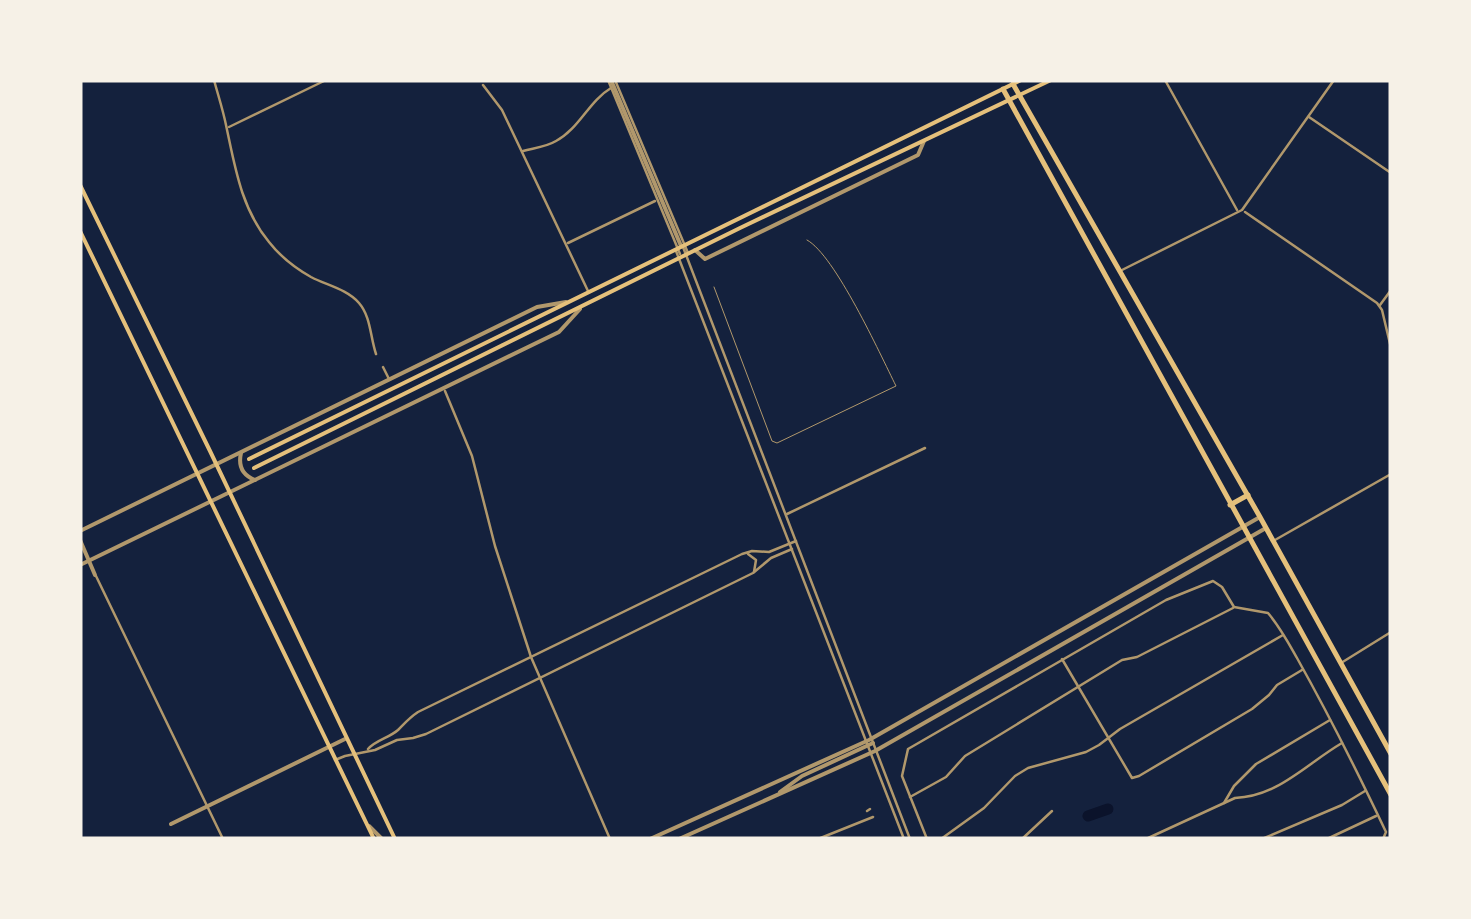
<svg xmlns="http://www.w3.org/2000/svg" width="1471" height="919" font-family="'Source Serif 4',serif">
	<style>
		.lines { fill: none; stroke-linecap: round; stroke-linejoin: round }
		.river { stroke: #0b132b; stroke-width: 11 }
		.service { stroke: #b1986c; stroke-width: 1 }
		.pedestrian { stroke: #b1986c; stroke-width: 2.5 }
		.minor { stroke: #b1986c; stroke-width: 2.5 }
		.tertiary { stroke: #b1986c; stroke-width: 4 }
		.secondary { stroke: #e5c07b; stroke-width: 4 }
		.primary { stroke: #e5c07b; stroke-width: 5 }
	</style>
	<rect width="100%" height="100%" fill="#14213d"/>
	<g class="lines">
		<!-- river -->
		<polyline class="river" points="1088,816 1108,809"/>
		<!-- service -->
		<path class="service" d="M 714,287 L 772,441 L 777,443 L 896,386 C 880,354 835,255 807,240"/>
		<!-- pedestrian -->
		<g class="pedestrian">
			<path d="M 523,151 C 534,148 546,147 556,141 C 579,129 589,101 611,88"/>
			<polyline points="1062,659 1132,778 1139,776 1252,709 1269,695 1277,685 1302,670"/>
			<polyline points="910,797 946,777 965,756 1122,660 1137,657 1233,608"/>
			<polyline points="1224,803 1234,786 1256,764 1330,720"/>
			<polyline points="867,811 870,809"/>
			<polyline points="798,839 806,839"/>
			<polyline points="818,839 873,817"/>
			<path d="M 927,839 L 902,776 L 908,749 L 1166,600 L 1213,581 L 1222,587 L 1234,607 L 1268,613 C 1280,627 1288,642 1297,658 C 1329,715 1358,773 1386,832 L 1383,839"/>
			<polyline points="941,839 984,808 1015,776 1028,768 1086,752 1099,745 1120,729 1283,635"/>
			<polyline points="1022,839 1052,811"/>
			<path d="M 1146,839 L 1235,798 C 1279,796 1306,764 1342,743"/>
			<polyline points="1262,839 1342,805 1365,791"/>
			<polyline points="1327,839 1376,816"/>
		</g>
		<!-- minor -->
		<g class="minor">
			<path d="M 214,80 C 218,95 223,110 226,125 C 235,167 241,208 269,242 C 280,256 295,268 311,277 C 326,285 347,289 359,303 C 371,317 370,336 376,354"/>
			<polyline points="608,80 680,254"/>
			<polyline points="615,80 688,253"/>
			<polyline points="1165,80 1237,210"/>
			<polyline points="483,85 502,110 588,291"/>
			<polyline points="1309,117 1391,173"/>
			<polyline points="229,127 326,80"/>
			<polyline points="1245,212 1377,303 1382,310 1391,348"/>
			<polyline points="568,243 655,201"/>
			<polyline points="683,247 910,839"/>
			<polyline points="676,251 904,839"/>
			<polyline points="1122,270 1242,210 1334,80"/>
			<polyline points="1380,305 1391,290"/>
			<polyline points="383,367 389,379"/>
			<polyline points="445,391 472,456 495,546 531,657 610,839"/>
			<polyline points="787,514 925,448"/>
			<polyline points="1275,540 1391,474"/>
			<polyline points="748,554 756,560 754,572"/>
			<polyline points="96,576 223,839"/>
			<polyline points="1341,663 1391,632"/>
			<path d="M 368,749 C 376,740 389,738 398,730 C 405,723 409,718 418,712 L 742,554 L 752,551 L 769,552 L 796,541"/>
			<polyline points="335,760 345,756 375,750 397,740 413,738 426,734 753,573 771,558 792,549"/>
		</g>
		<!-- tertiary -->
		<g class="tertiary">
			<polyline points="611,80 681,246"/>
			<polyline points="695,250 705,259 918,155 924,141"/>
			<path d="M 241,453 C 238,466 242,475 255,480"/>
			<polyline points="80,531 537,307 566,302"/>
			<polyline points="80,540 95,575"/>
			<polyline points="80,565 559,332 580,309"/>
			<polyline points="780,792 802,776 873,743"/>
			<polyline points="171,824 345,739"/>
			<polyline points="369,826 382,839"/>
			<polyline points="650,839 869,740 1260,517"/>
			<polyline points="679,839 875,751 1266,528"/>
		</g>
		<!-- secondary -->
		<g class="secondary">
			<polyline points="80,185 210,451 395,839"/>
			<polyline points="80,231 374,839"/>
			<polyline points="249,459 1021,80"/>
			<polyline points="254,468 740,228 1051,80"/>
		</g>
		<!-- primary -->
		<g class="primary">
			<polyline points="1013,84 1260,517 1391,754"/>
			<polyline points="1003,89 1391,795"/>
			<polyline points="1230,505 1248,495"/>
		</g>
	</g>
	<!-- border -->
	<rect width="1471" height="919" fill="none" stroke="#f6f1e7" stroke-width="165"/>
</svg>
